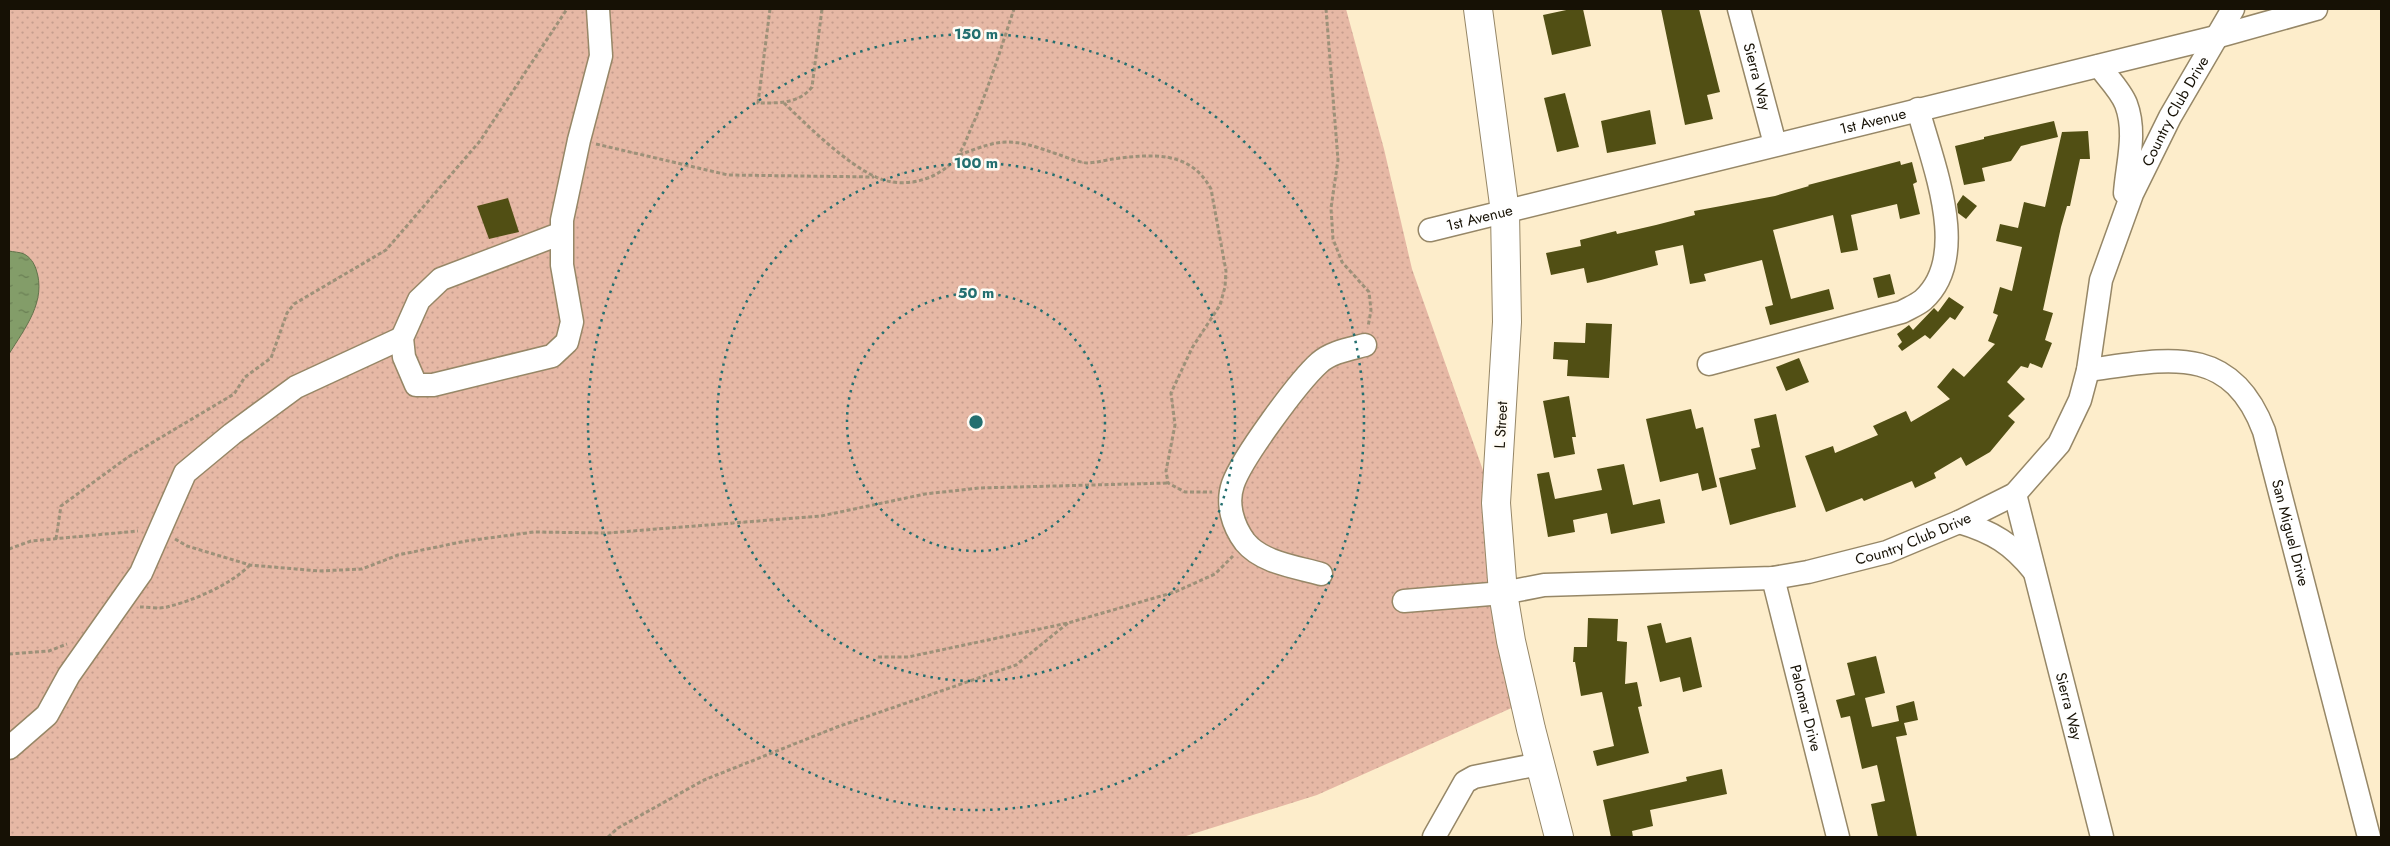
<svg xmlns="http://www.w3.org/2000/svg" width="2390" height="846" font-family="Jost,sans-serif">
	<style>
		.grass { fill: url(#grass-dots) }
		.water { fill: url(#water-ripples); stroke: #62734b }
		.building { fill: #514f14 }
		.lines { fill: none; stroke-linecap: round; stroke-linejoin: round }
		.minor-casing { stroke: #968767; stroke-width: 25 }
		.major-casing { stroke: #968767; stroke-width: 30 }
		.path { stroke: #9d9179; stroke-width: 3; stroke-dasharray: 4 2.5; stroke-linecap: butt }
		.minor { stroke: #fff; stroke-width: 22 }
		.major { stroke: #fff; stroke-width: 28 }
		.ring { fill: none; stroke: #236f6f; stroke-width: 2.5; stroke-dasharray: 2.5 5 }
		.labels { text-anchor: middle; stroke-width: 5; stroke-linejoin: round; paint-order: stroke }
		.street-label { font-size: 15px; fill: #161105; stroke: #fffcf5 }
		.centre { fill: #236f6f; stroke: #fffcf5; stroke-width: 2.5 }
		.ring-label { font-size: 15px; text-anchor: middle; font-weight: bold; fill: #236f6f; stroke: #fffcf5; stroke-width: 5; stroke-linejoin: round; paint-order: stroke }
	</style>
	<defs>
		<pattern id="grass-dots" width="8" height="8" patternUnits="userSpaceOnUse" patternTransform="scale(1.25)"><rect width="8" height="8" fill="#e6b8a5"/><path d="M2 2h.1M6 6h.1" fill="none" stroke="#c59d8d" stroke-width="1.8" stroke-linecap="round"/></pattern>
		<pattern id="water-ripples" width="26" height="14" patternUnits="userSpaceOnUse" patternTransform="scale(1.25)"><rect width="26" height="14" fill="#839d69"/><path d="M2 4q2-2 4 0t4 0M15 11q2-2 4 0t4 0" fill="none" stroke="#6a7f54"/></pattern>
	</defs>
	<rect width="100%" height="100%" fill="#fdedcb"/>
	<!-- grass -->
	<polygon class="grass" points="9,9 1346,9 1384,149 1412,269 1497,510 1525,702 1317,795 1183,837 9,837"/>
	<!-- water -->
	<path class="water" d="M 9,251 C 13,252 20,252 24,254 C 30,257 34,263 36,269 C 47,301 25,328 9,354 Z"/>
	<!-- building -->
	<g class="building">
		<polygon points="1571,9 1583,9 1591,46 1552,55 1543,15"/>
		<polygon points="1661,9 1699,9 1720,92 1707,95 1713,119 1685,125"/>
		<polygon points="1565,93 1579,147 1557,152 1544,98"/>
		<polygon points="1650,110 1656,144 1607,153 1601,121"/>
		<polygon points="2054,121 2058,137 2021,146 2011,161 1982,168 1985,181 1964,185 1955,146 1984,139 1984,137"/>
		<polygon points="2088,131 2090,159 2080,159 2070,206 2067,206 2061,227 2043,310 2053,313 2045,340 2052,343 2042,368 2030,363 2028,368 2021,366 2007,382 2025,399 2008,416 2015,422 1990,452 1966,466 1961,457 1934,473 1936,478 1915,488 1912,481 1864,501 1862,498 1826,512 1805,456 1833,446 1835,453 1878,435 1873,426 1906,411 1911,422 1950,399 1937,387 1953,368 1964,377 1995,344 1988,341 1998,315 1993,313 2000,287 2012,291 2022,247 1996,241 2000,224 2018,228 2024,202 2045,207 2062,132"/>
		<polygon points="1900,161 1901,165 1912,162 1917,182 1913,184 1920,214 1900,219 1897,204 1851,215 1858,250 1841,253 1833,215 1773,230 1791,299 1829,289 1834,309 1770,325 1765,307 1773,305 1762,260 1704,274 1706,281 1690,284 1683,245 1655,251 1658,265 1601,280 1587,283 1584,268 1551,275 1546,253 1581,246 1580,240 1616,231 1617,234 1656,225 1695,215 1694,211 1775,196 1809,186 1808,185"/>
		<polygon points="1963,195 1977,206 1966,219 1958,213 1957,204"/>
		<polygon points="508,198 519,232 489,239 477,206"/>
		<polygon points="1890,274 1895,294 1878,298 1873,278"/>
		<polygon points="1949,297 1964,307 1955,320 1950,317 1930,339 1925,335 1902,351 1898,346 1902,342 1897,334 1909,325 1913,330 1934,308 1938,312"/>
		<polygon points="1586,323 1612,324 1609,378 1567,376 1568,360 1553,359 1554,342 1585,343"/>
		<polygon points="1799,358 1809,382 1786,391 1776,367"/>
		<polygon points="1569,396 1576,437 1572,437 1575,454 1554,458 1543,401"/>
		<polygon points="1691,409 1696,429 1703,427 1717,487 1702,491 1698,473 1660,482 1646,419"/>
		<polygon points="1776,414 1796,507 1730,525 1719,478 1756,469 1751,449 1760,447 1754,419"/>
		<polygon points="1624,464 1633,505 1660,499 1665,523 1611,534 1607,513 1573,520 1575,532 1548,537 1537,474 1549,472 1555,499 1602,490 1597,469"/>
		<polygon points="1588,618 1618,619 1617,641 1627,642 1625,684 1637,682 1642,706 1638,707 1649,753 1597,766 1593,751 1614,746 1602,692 1581,696 1575,662 1573,662 1574,647 1587,647"/>
		<polygon points="1661,623 1666,643 1691,637 1702,687 1683,692 1680,677 1660,682 1647,626"/>
		<polygon points="1876,656 1885,693 1865,698 1872,727 1899,721 1896,706 1914,701 1918,720 1904,723 1907,735 1896,737 1917,837 1878,837 1871,804 1885,801 1877,765 1862,769 1850,716 1841,718 1836,700 1855,695 1847,663"/>
		<polygon points="1722,769 1727,794 1650,810 1653,826 1632,831 1633,837 1611,837 1603,800 1687,781 1686,777"/>
	</g>
	<g class="lines">
		<defs>
			<g id="minor">
				<path id="s1" d="M 1739,9 L 1775,144"/>
				<path d="M 2099,66 C 2108,78 2121,91 2126,104 C 2137,133 2127,164 2125,193"/>
				<path id="s2" d="M 1430,230 L 2216,37 L 2316,9"/>
				<polyline points="562,233 441,279 419,300 402,338 404,357 416,385 433,385 552,356 567,342 572,322 562,265 562,220 579,140 601,56 598,9"/>
				<path d="M 1709,364 L 1902,312 C 1909,308 1917,305 1923,300 C 1972,256 1932,163 1918,109"/>
				<path id="s3" d="M 2088,370 C 2164,360 2230,341 2264,431 L 2369,837"/>
				<path id="s4" d="M 2015,494 L 2102,837"/>
				<path d="M 1959,522 C 1993,532 2012,544 2034,571"/>
				<path d="M 1321,574 C 1297,567 1262,563 1245,542 C 1233,526 1226,504 1233,484 C 1242,458 1298,382 1319,363 C 1331,352 1350,349 1365,345"/>
				<path id="s5" d="M 1773,578 L 1838,837"/>
				<path id="s6" d="M 1404,601 L 1503,593 L 1544,585 L 1773,578 L 1808,572 L 1887,552 L 1959,522 L 2015,494 L 2059,444 L 2080,400 L 2088,370 L 2101,280 L 2132,194 L 2170,117 L 2233,9"/>
				<polyline points="9,748 47,715 69,675 141,573 185,473 232,434 296,387 402,338"/>
				<polyline points="1434,837 1465,782 1474,777 1539,764"/>
			</g>
			<polyline id="major" points="1478,9 1505,212 1507,322 1496,503 1503,593 1511,641 1531,729 1559,837"/>
		</defs>
		<!-- minor casing -->
		<use href="#minor" class="minor-casing"/>
		<!-- major casing -->
		<use href="#major" class="major-casing"/>
		<!-- path -->
		<g class="path">
			<path d="M 770,9 L 758,103 C 778,103 799,104 812,87 L 822,9"/>
			<polyline points="1326,9 1338,160 1331,208 1333,239 1342,262 1369,292 1371,310 1368,327"/>
			<path d="M 784,103 C 808,126 845,163 876,177 C 903,190 941,180 958,155 C 965,146 968,134 973,124 C 989,87 1001,48 1014,9"/>
			<polyline points="596,144 728,175 874,177"/>
			<path d="M 959,155 C 1002,139 1009,137 1054,153 C 1064,156 1076,162 1087,163 C 1095,163 1105,160 1113,159 C 1152,154 1190,150 1211,189 L 1226,271 L 1225,287 L 1220,305 L 1192,348 L 1171,393 L 1175,425 L 1166,471 L 1168,483 L 1185,492 L 1212,492"/>
			<polyline points="56,539 61,506 128,457 234,394 245,377 271,358 287,313 294,304 386,250 480,141 567,9"/>
			<polyline points="175,539 187,546 250,565 319,571 362,569 398,555 466,541 534,532 607,533 821,516 925,494 979,488 1168,483"/>
			<polyline points="9,549 31,541 138,531"/>
			<path d="M 140,607 C 148,607 159,609 167,607 C 195,600 230,585 250,565"/>
			<polyline points="9,654 49,651 67,644"/>
			<polyline points="878,657 908,657 1068,623 1175,592 1215,574 1233,556"/>
			<polyline points="608,837 618,828 704,780 837,727 1016,665 1068,623"/>
		</g>
		<!-- minor -->
		<use href="#minor" class="minor"/>
		<!-- major -->
		<use href="#major" class="major"/>
	</g>
	<!-- distance rings -->
	<g class="ring">
		<circle cx="976" cy="422" r="129"/>
		<circle cx="976" cy="422" r="259"/>
		<circle cx="976" cy="422" r="388"/>
	</g>
	<g class="labels">
		<!-- street labels -->
		<g class="street-label">
			<text dy="5" stroke="none"><textPath href="#s1" startOffset="70">Sierra Way</textPath></text>
			<text dy="5" stroke="none"><textPath href="#s6" startOffset="1050">Country Club Drive</textPath></text>
			<text dy="5" stroke="none"><textPath href="#s2" startOffset="456">1st Avenue</textPath></text>
			<text dy="5" stroke="none"><textPath href="#s2" startOffset="51">1st Avenue</textPath></text>
			<text transform="translate(1501 425) rotate(-87)" y="5">L Street</text>
			<text dy="5" stroke="none"><textPath href="#s3" startOffset="314">San Miguel Drive</textPath></text>
			<text dy="5" stroke="none"><textPath href="#s6" startOffset="516">Country Club Drive</textPath></text>
			<text dy="5" stroke="none"><textPath href="#s4" startOffset="219">Sierra Way</textPath></text>
			<text dy="5" stroke="none"><textPath href="#s5" startOffset="134">Palomar Drive</textPath></text>
		</g>
	</g>
	<circle cx="976" cy="422" r="8" class="centre"/>
	<g class="ring-label">
		<text x="976" y="39">150 m</text>
		<text x="976" y="168">100 m</text>
		<text x="976" y="298">50 m</text>
	</g>
	<!-- border -->
	<rect width="2390" height="846" fill="none" stroke="#161105" stroke-width="20"/>
</svg>
